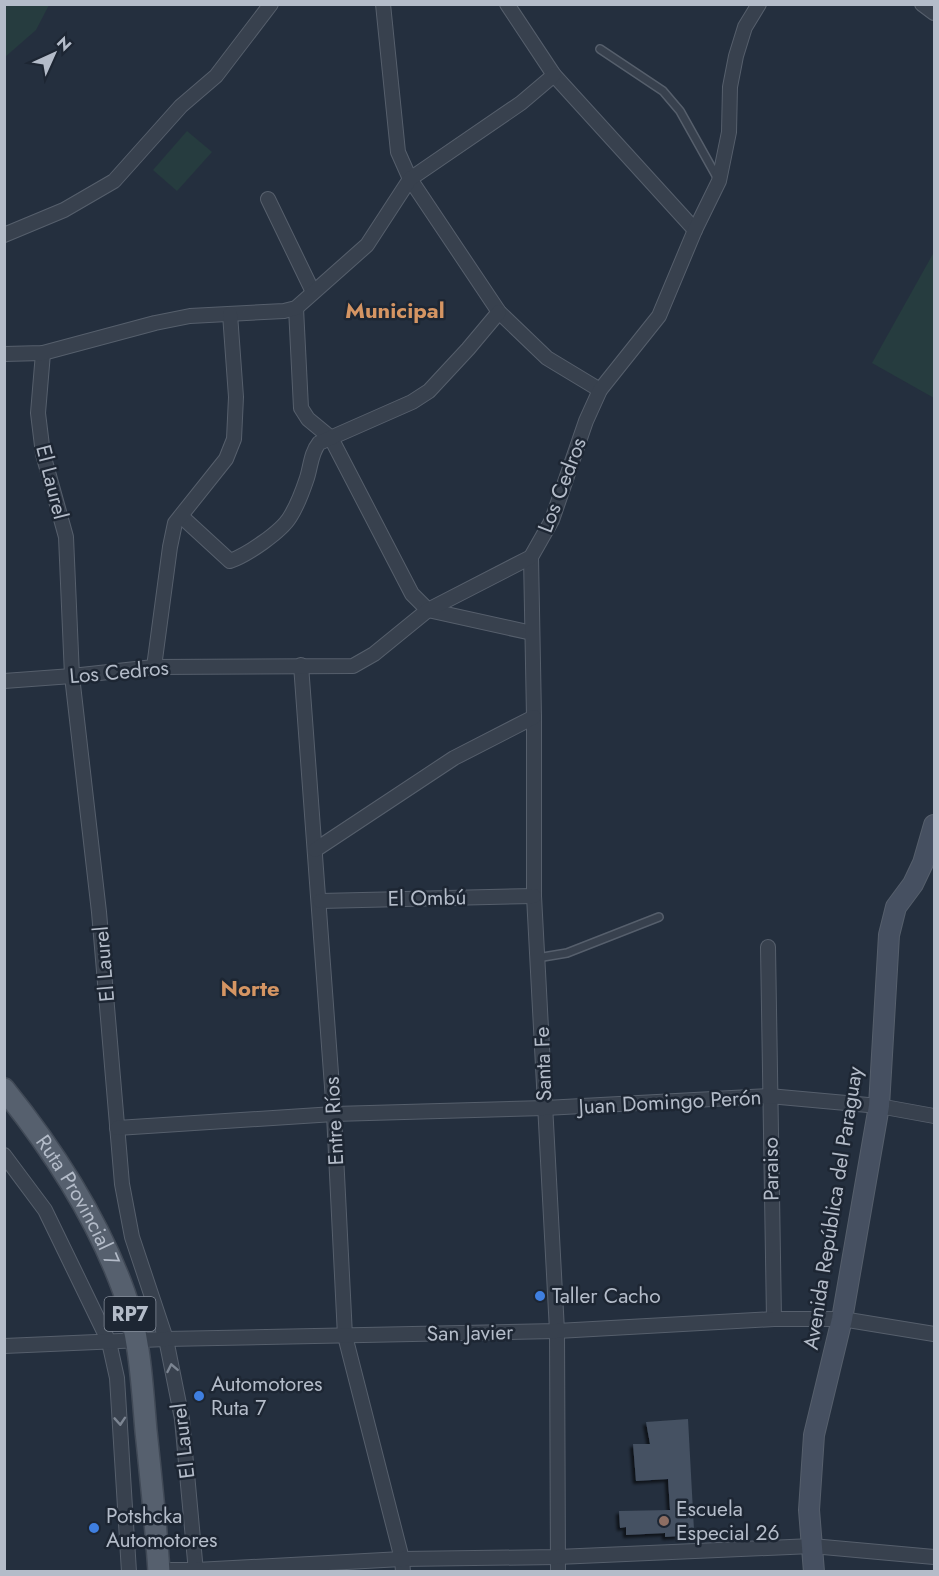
<svg xmlns="http://www.w3.org/2000/svg" width="939" height="1576" font-family="Jost,sans-serif">
	<style>
		.green { fill: #263c3f }
		.building { fill: #455162; filter: url(#shadow) }
		.lines { fill: none; stroke-linecap: round; stroke-linejoin: round }
		.service-casing { stroke: #565f6c; stroke-width: 10 }
		.minor-casing { stroke: #565f6c; stroke-width: 16 }
		.secondary-casing { stroke: #565f6c; stroke-width: 22 }
		.primary-casing { stroke: #414a57; stroke-width: 24 }
		.service { stroke: #38414e; stroke-width: 7 }
		.minor { stroke: #38414e; stroke-width: 14 }
		.secondary { stroke: #465061; stroke-width: 20 }
		.primary { stroke: #56606e; stroke-width: 21 }
		.oneway { stroke: #7c8592 }
		.shop-dot { fill: #3f7fe0; stroke: #1d2633; stroke-width: 2 }
		.education-dot { fill: #8d6e63; stroke: #1d2633; stroke-width: 2 }
		.labels { text-anchor: middle; stroke-width: 5; stroke-linejoin: round; paint-order: stroke }
		.shield { fill: #1d2633; stroke: #878f9c; stroke-width: 1.5 }
		.shield-label { font-size: 20px; font-weight: bold; fill: #b4bcc9 }
		.street-label { font-size: 21px; fill: #b4bcc9; stroke: #1d2633 }
		.poi-label { font-size: 21px; fill: #b4bcc9; stroke: #1d2633; text-anchor: start }
		.neighbourhood-label { font-size: 22px; font-weight: bold; fill: #d59563; stroke: #1d2633 }
	</style>
	<defs>
		<filter id="shadow"><feDropShadow dx="-3" dy="3" stdDeviation="1.5" flood-color="#0009"/></filter>
	</defs>
	<rect width="100%" height="100%" fill="#242f3e"/>
	<!-- green -->
	<g class="green">
		<polygon points="5,4 49,5 36,30 5,57"/>
		<polygon points="187,131 212,152 177,191 153,170"/>
		<polygon points="934,252 934,398 872,363"/>
	</g>
	<!-- building -->
	<polygon class="building" points="688,1419 694,1530 678,1531 679,1536 665,1537 665,1533 626,1535 626,1527 620,1528 619,1511 670,1510 668,1479 636,1481 633,1444 650,1444 646,1422"/>
	<g class="lines">
		<defs>
			<g id="service">
				<polyline points="600,49 663,91 680,111 718,179"/>
				<polyline points="537,958 567,953 659,917"/>
			</g>
			<g id="minor">
				<polyline points="383,4 398,152 410,179 499,312 547,358 600,390"/>
				<polyline points="507,4 554,75 695,230"/>
				<polyline points="922,4 934,13"/>
				<polyline points="268,199 313,292"/>
				<polyline points="4,235 64,210 114,181 181,106 216,76 271,4"/>
				<polyline points="296,308 301,408 308,419 331,438 412,594 428,610 532,633"/>
				<polyline points="43,353 38,413 43,454 66,537 72,676 99,912 122,1184 132,1237 166,1339 182,1419 196,1572"/>
				<polyline points="4,354 43,353 155,323 190,316 284,311 296,308 367,245 410,179 521,103 554,75"/>
				<path d="M 181,516 L 230,561 C 247,555 281,532 290,517 C 297,506 303,490 307,478 C 311,465 311,453 319,443 L 412,402 L 429,391 L 468,349 L 499,312"/>
				<polyline points="531,557 534,717 534,896 557,1331 558,1572"/>
				<polyline points="301,665 334,1114 345,1336 402,1559 403,1572"/>
				<polyline points="154,667 170,547 175,523 226,459 234,439 236,397 230,314"/>
				<polyline points="4,681 72,676 154,667 353,666 374,654 428,610 531,557 552,520 586,421 600,390 659,316 695,230 719,181 729,132 730,87 736,56 745,27 759,4"/>
				<polyline points="315,850 454,758 534,717"/>
				<polyline points="320,901 534,896"/>
				<polyline points="768,947 774,1319"/>
				<polyline points="117,1128 334,1114 545,1108 769,1096 879,1106 934,1116"/>
				<polyline points="4,1155 45,1210 109,1342 117,1378 129,1572"/>
				<polyline points="4,1346 166,1339 557,1331 774,1319 842,1319 934,1334"/>
				<polyline points="159,1570 196,1570 402,1559 557,1557 812,1546 934,1557"/>
			</g>
			<polyline id="secondary" points="814,1572 809,1510 814,1435 842,1319 879,1106 889,935 896,907 913,884 923,863 934,825"/>
			<g id="primary">
				<path id="s1" d="M 4,1089 C 54,1151 97,1217 124,1292 C 140,1336 142,1385 146,1431 C 151,1478 156,1525 159,1572"/>
			</g>
		</defs>
		<!-- service casing -->
		<use href="#service" class="service-casing"/>
		<!-- minor casing -->
		<use href="#minor" class="minor-casing"/>
		<!-- secondary casing -->
		<use href="#secondary" class="secondary-casing"/>
		<!-- primary casing -->
		<use href="#primary" class="primary-casing"/>
		<!-- service -->
		<use href="#service" class="service"/>
		<!-- minor -->
		<use href="#minor" class="minor"/>
		<!-- secondary -->
		<use href="#secondary" class="secondary"/>
		<!-- primary -->
		<use href="#primary" class="primary"/>
	</g>
	<!-- one-way arrows -->
	<defs><path id="oneway-chevron" d="M-2-3.5L2.5 0L-2 3.5" fill="none" stroke-width="1.6" stroke-linecap="round" stroke-linejoin="round" transform="scale(1.5)"/></defs>
	<g class="oneway">
		<use href="#oneway-chevron" transform="translate(172 1368) rotate(-101)"/>
		<use href="#oneway-chevron" transform="translate(120 1421) rotate(86)"/>
	</g>
	<!-- markers -->
	<g class="shop-dot">
		<circle cx="540" cy="1296" r="6"/>
		<circle cx="199" cy="1396" r="6"/>
		<circle cx="94" cy="1528" r="6"/>
	</g>
	<circle class="education-dot" cx="664" cy="1521" r="6"/>
	<g class="labels">
		<!-- shield labels -->
		<rect class="shield" x="104.5" y="1297" width="51" height="34" rx="4.5"/>
		<g class="shield-label">
			<text x="130" y="1321">RP7</text>
		</g>
		<!-- street labels -->
		<g class="street-label">
			<text transform="translate(52 482) rotate(76)" y="7">El Laurel</text>
			<text transform="translate(562 485) rotate(-69)" y="7">Los Cedros</text>
			<text transform="translate(119 672) rotate(-5)" y="7">Los Cedros</text>
			<text transform="translate(427 898) rotate(-1)" y="7">El Ombú</text>
			<text transform="translate(104 964) rotate(-95)" y="7">El Laurel</text>
			<text transform="translate(543 1064) rotate(-92)" y="7">Santa Fe</text>
			<text transform="translate(670 1102) rotate(-3)" y="7">Juan Domingo Perón</text>
			<text transform="translate(334 1121) rotate(-93)" y="7">Entre Ríos</text>
			<text transform="translate(771 1169) rotate(-91)" y="7">Paraiso</text>
			<text dy="7" stroke="none"><textPath href="#s1" startOffset="134">Ruta Provincial 7</textPath></text>
			<text transform="translate(833 1208) rotate(-81)" y="7">Avenida República del Paraguay</text>
			<text transform="translate(470 1333) rotate(-1)" y="7">San Javier</text>
			<text transform="translate(183 1441) rotate(-97)" y="7">El Laurel</text>
		</g>
		<!-- poi labels -->
		<g class="poi-label">
			<text x="552" y="1303">Taller Cacho</text>
			<text x="211" y="1391">Automotores<tspan x="211" dy="24">Ruta 7</tspan></text>
			<text x="676" y="1516">Escuela<tspan x="676" dy="24">Especial 26</tspan></text>
			<text x="106" y="1523">Potshcka<tspan x="106" dy="24">Automotores</tspan></text>
		</g>
		<!-- neighbourhood labels -->
		<g class="neighbourhood-label">
			<text x="395" y="318">Municipal</text>
			<text x="250" y="996">Norte</text>
		</g>
	</g>
	<!-- border -->
	<rect width="939" height="1576" fill="none" stroke="#b4bcc9" stroke-width="12"/>
	<!-- north arrow -->
	<g transform="translate(54 54) rotate(45)" stroke="#1d2633" stroke-width="4.5" paint-order="stroke">
	<path d="M0-4.5L10 22L0 15L-10 22Z" fill="#b4bcc9"/>
	<text y="-9" font-size="16" font-weight="bold" text-anchor="middle" fill="#b4bcc9">N</text>
	</g>
</svg>
